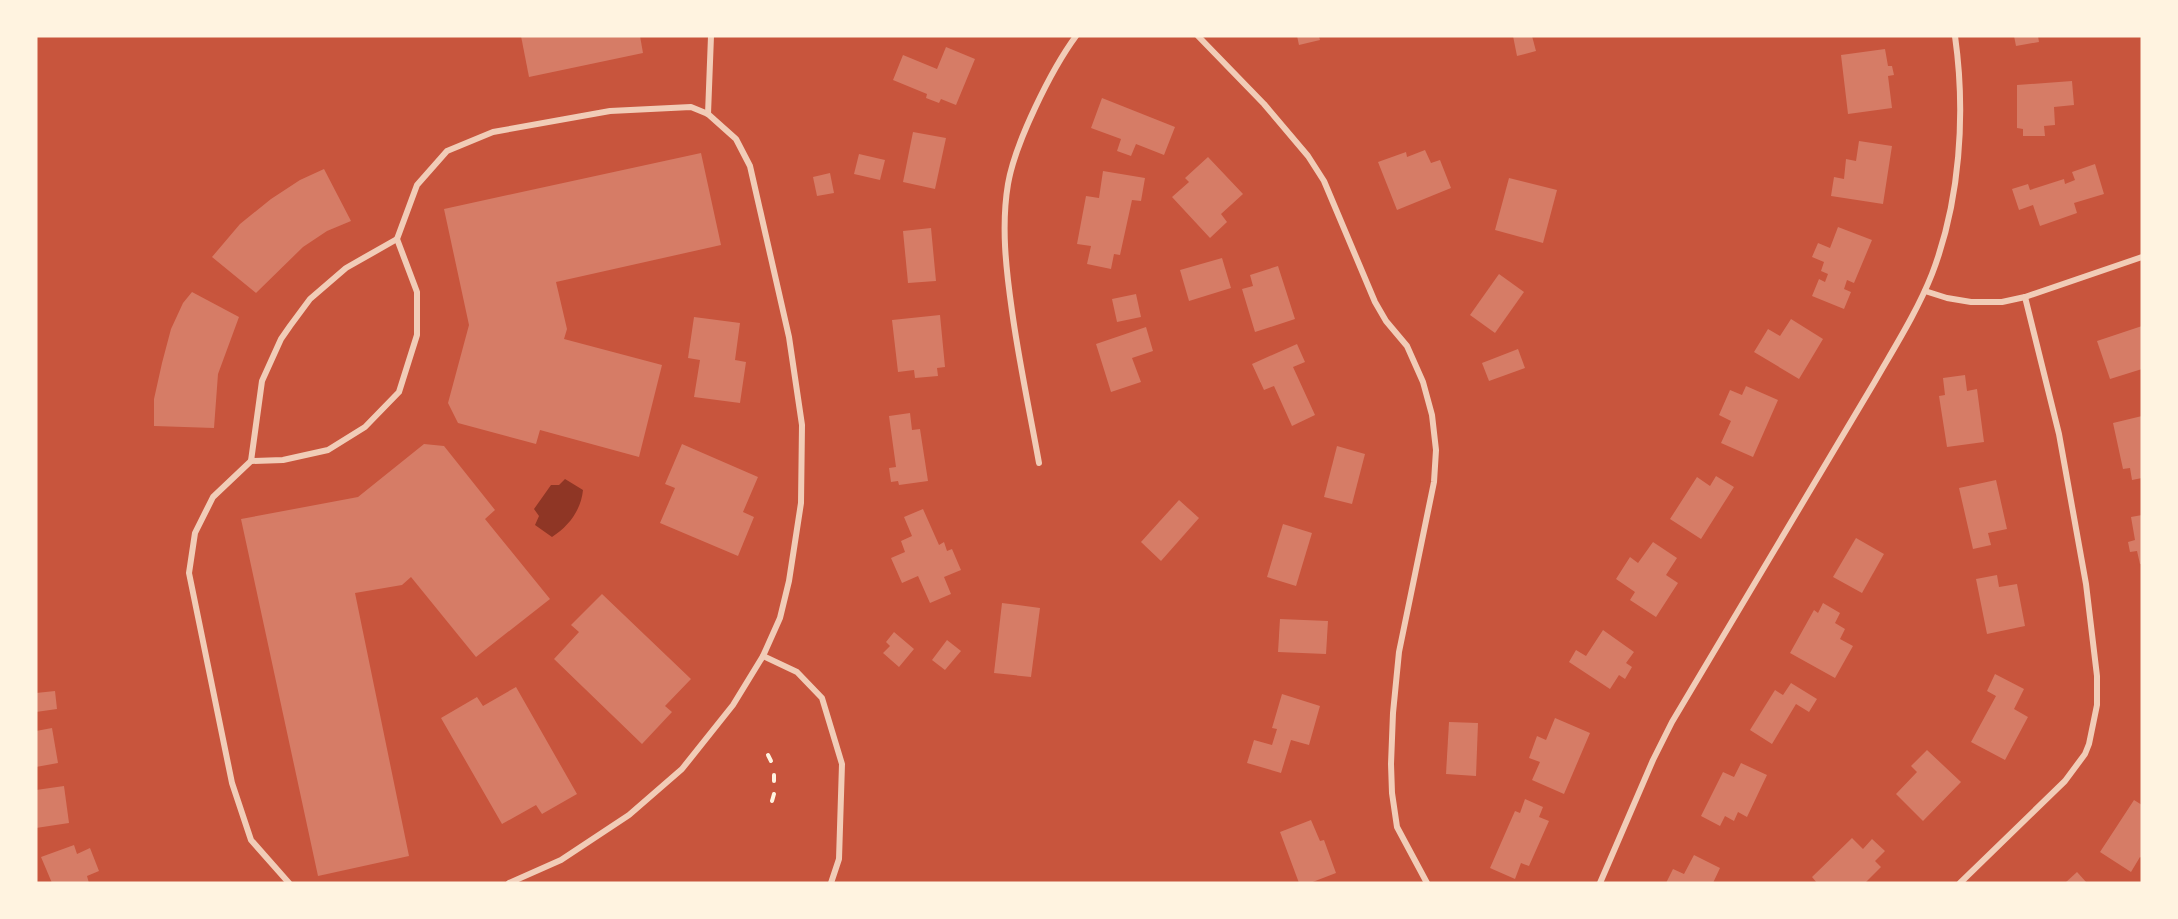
<svg xmlns="http://www.w3.org/2000/svg" width="2178" height="919" font-family="Arial,sans-serif">
	<style>
		.water { fill: #8f3625 }
		.building { fill: #d67c66 }
		.lines { fill: none; stroke-linecap: round; stroke-linejoin: round }
		.path { stroke: #fff3e0; stroke-width: 4 }
		.minor { stroke: #f1ccb7; stroke-width: 6 }
	</style>
	<rect width="100%" height="100%" fill="#c8553d"/>
	<!-- water -->
	<path class="water" d="M 565,479 L 583,490 C 581,510 569,526 552,537 L 535,525 L 539,516 L 534,509 L 551,485 L 559,485 Z"/>
	<!-- building -->
	<g class="building">
		<polygon points="521,36 640,36 643,53 529,77"/>
		<polygon points="1297,36 1319,36 1320,40 1299,45"/>
		<polygon points="1513,36 1532,36 1536,51 1517,56"/>
		<polygon points="2014,36 2038,36 2039,42 2016,46"/>
		<polygon points="946,47 975,59 956,105 941,99 939,103 926,98 927,94 893,80 903,55 937,69"/>
		<polygon points="1885,49 1888,66 1892,66 1894,75 1888,76 1892,108 1848,114 1841,55"/>
		<polygon points="2072,81 2074,105 2054,107 2055,125 2044,126 2045,136 2023,136 2023,129 2017,128 2017,85"/>
		<polygon points="1102,98 1175,127 1164,155 1136,144 1131,156 1117,151 1121,139 1091,128"/>
		<polygon points="913,132 946,138 935,189 903,182"/>
		<polygon points="1859,141 1892,146 1883,204 1831,196 1834,177 1844,179 1846,159 1856,161"/>
		<polygon points="1425,150 1431,163 1440,160 1451,188 1397,210 1378,162 1406,152 1407,157"/>
		<polygon points="701,153 721,245 556,282 567,329 564,339 662,365 639,457 540,430 536,444 458,423 448,403 469,325 444,209"/>
		<polygon points="859,154 885,160 880,180 854,174"/>
		<polygon points="1208,157 1243,194 1221,214 1227,222 1210,238 1172,197 1189,182 1185,178"/>
		<polygon points="2095,164 2104,194 2074,203 2077,213 2040,226 2033,205 2019,210 2012,189 2028,184 2030,190 2064,179 2065,184 2075,180 2072,172"/>
		<polygon points="324,169 351,221 327,231 303,247 256,293 212,257 240,224 271,199 300,180"/>
		<polygon points="1103,171 1145,178 1141,201 1132,200 1120,255 1114,254 1111,269 1087,264 1091,246 1077,244 1086,196 1099,198"/>
		<polygon points="830,173 834,193 817,196 813,177"/>
		<polygon points="1509,178 1557,190 1543,243 1495,230"/>
		<polygon points="1838,227 1872,240 1854,283 1847,280 1844,289 1851,292 1844,309 1812,296 1819,279 1825,282 1828,274 1821,271 1824,262 1812,257 1818,243 1830,248"/>
		<polygon points="931,228 936,281 908,283 903,231"/>
		<polygon points="1222,258 1231,288 1189,301 1180,270"/>
		<polygon points="1278,266 1295,319 1255,332 1242,289 1253,286 1250,275"/>
		<polygon points="1499,274 1524,292 1495,333 1470,315"/>
		<polygon points="192,292 239,317 218,374 214,428 154,426 154,399 162,363 171,329 183,303"/>
		<polygon points="1136,294 1141,317 1117,322 1112,299"/>
		<polygon points="940,315 945,367 937,368 938,376 915,378 914,370 898,372 892,320"/>
		<polygon points="694,317 740,323 735,360 746,362 740,403 694,397 700,360 688,358"/>
		<polygon points="1791,319 1823,339 1799,379 1754,352 1768,329 1780,336"/>
		<polygon points="2142,326 2142,369 2110,379 2097,341"/>
		<polygon points="1146,327 1153,351 1132,358 1141,382 1111,392 1096,344"/>
		<polygon points="1297,344 1305,362 1293,367 1315,415 1292,426 1274,386 1264,390 1252,364"/>
		<polygon points="1518,349 1525,368 1489,381 1482,363"/>
		<polygon points="1965,375 1967,391 1977,389 1984,442 1947,447 1939,396 1945,395 1943,378"/>
		<polygon points="1746,386 1778,400 1753,457 1721,443 1731,421 1719,415 1730,390 1742,395"/>
		<polygon points="910,413 912,430 920,429 928,481 899,485 898,481 891,482 889,468 896,467 889,416"/>
		<polygon points="2142,416 2142,478 2132,480 2130,468 2123,469 2113,423"/>
		<polygon points="424,444 444,446 495,510 485,519 550,599 476,657 411,577 402,585 355,593 409,856 318,876 241,519 358,497"/>
		<polygon points="682,444 758,477 743,512 754,517 738,556 660,523 675,488 665,484"/>
		<polygon points="1337,446 1365,454 1352,504 1324,497"/>
		<polygon points="1716,476 1734,487 1701,539 1670,519 1697,477 1710,486"/>
		<polygon points="1996,480 2007,529 1988,533 1991,545 1973,549 1959,488"/>
		<polygon points="1179,500 1199,518 1161,561 1141,542"/>
		<polygon points="923,509 939,545 944,542 947,551 952,549 961,570 944,577 951,594 930,603 918,576 902,583 891,558 905,552 901,541 912,536 904,517"/>
		<polygon points="2142,515 2142,564 2140,564 2137,551 2130,552 2128,542 2135,540 2131,517"/>
		<polygon points="1283,524 1312,533 1296,586 1267,577"/>
		<polygon points="1856,538 1884,554 1862,593 1833,577"/>
		<polygon points="1653,542 1677,558 1666,575 1678,583 1656,617 1630,600 1635,592 1616,579 1630,557 1638,563"/>
		<polygon points="1997,575 1999,587 2017,584 2025,626 1987,634 1976,579"/>
		<polygon points="602,594 691,679 665,706 672,712 642,744 554,659 579,632 571,625"/>
		<polygon points="1002,603 1040,608 1031,677 994,673"/>
		<polygon points="1823,603 1840,613 1835,623 1845,629 1840,639 1853,646 1835,678 1790,653 1814,610 1818,613"/>
		<polygon points="1280,619 1328,621 1326,654 1278,652"/>
		<polygon points="1603,630 1634,652 1626,663 1632,667 1625,679 1619,675 1610,689 1569,662 1576,650 1586,656"/>
		<polygon points="894,632 914,649 899,667 883,653 890,646 886,642"/>
		<polygon points="947,640 961,651 945,670 932,660"/>
		<polygon points="1995,674 2024,689 2014,709 2028,717 2005,760 1971,742 1996,696 1987,691"/>
		<polygon points="1791,683 1817,699 1809,712 1796,704 1772,744 1750,730 1775,690 1783,695"/>
		<polygon points="516,687 577,794 542,814 536,805 502,824 441,718 477,697 483,706"/>
		<polygon points="55,691 57,709 36,712 36,693"/>
		<polygon points="1282,694 1320,706 1309,745 1291,740 1281,773 1247,763 1254,740 1272,745 1277,729 1272,728"/>
		<polygon points="1555,718 1590,733 1564,794 1532,780 1540,762 1529,758 1537,736 1546,740"/>
		<polygon points="1449,722 1478,723 1476,776 1446,774"/>
		<polygon points="52,728 58,763 36,767 36,731"/>
		<polygon points="1927,750 1961,782 1923,821 1896,794 1917,772 1911,766"/>
		<polygon points="1741,763 1767,775 1747,817 1738,812 1734,821 1725,816 1720,826 1701,816 1723,772 1734,777"/>
		<polygon points="64,786 69,823 36,828 36,790"/>
		<polygon points="1525,799 1543,807 1539,817 1549,821 1529,866 1521,863 1515,879 1490,868 1515,811 1520,813"/>
		<polygon points="2134,800 2142,805 2142,858 2140,857 2131,872 2100,852"/>
		<polygon points="1311,820 1320,841 1324,840 1336,873 1310,883 1299,883 1280,832"/>
		<polygon points="1852,838 1863,849 1872,839 1885,851 1875,861 1881,867 1865,883 1817,883 1812,877"/>
		<polygon points="74,845 77,854 90,848 99,871 87,876 89,883 52,883 41,857"/>
		<polygon points="1694,855 1720,868 1713,883 1666,883 1673,869 1684,874"/>
		<polygon points="2077,872 2087,883 2065,883"/>
	</g>
	<g class="lines">
		<!-- path -->
		<g class="path">
			<polyline points="768,755 771,761"/>
			<polyline points="774,775 774,781"/>
			<polyline points="772,801 774,794"/>
		</g>
		<!-- minor -->
		<g class="minor">
			<polyline points="1198,36 1264,104 1308,156 1324,181 1375,302 1386,321 1407,346 1423,382 1432,415 1436,450 1434,482 1399,652 1393,713 1391,764 1392,793 1397,827 1427,883"/>
			<polyline points="708,114 711,36"/>
			<polyline points="1925,291 1947,298 1971,302 2002,302 2025,297 2142,257"/>
			<polyline points="251,461 283,460 328,450 365,427 399,392 417,335 417,292 397,239 417,185 447,151 493,132 610,111 691,107 708,114 736,139 750,166 789,337 802,425 801,503 789,581 780,618 763,656 733,705 682,769 629,815 561,860 509,883"/>
			<path d="M 1039,463 C 1030,413 1019,362 1012,311 C 1006,269 1001,226 1008,184 C 1015,143 1051,70 1076,36"/>
			<polyline points="763,656 797,672 822,698 842,764 839,859 831,883"/>
			<polyline points="289,883 251,840 232,783 189,573 195,533 213,497 251,461 262,381 281,339 290,326 310,299 346,268 397,239"/>
			<path d="M 1600,883 L 1653,760 L 1672,722 L 1874,383 C 1894,348 1917,312 1932,274 C 1960,201 1966,114 1955,36"/>
			<polyline points="1960,883 2065,781 2085,754 2089,744 2097,705 2097,676 2086,584 2059,434 2025,297"/>
		</g>
	</g>
	<!-- border -->
	<rect width="2178" height="919" fill="none" stroke="#fff3e0" stroke-width="75"/>
</svg>
